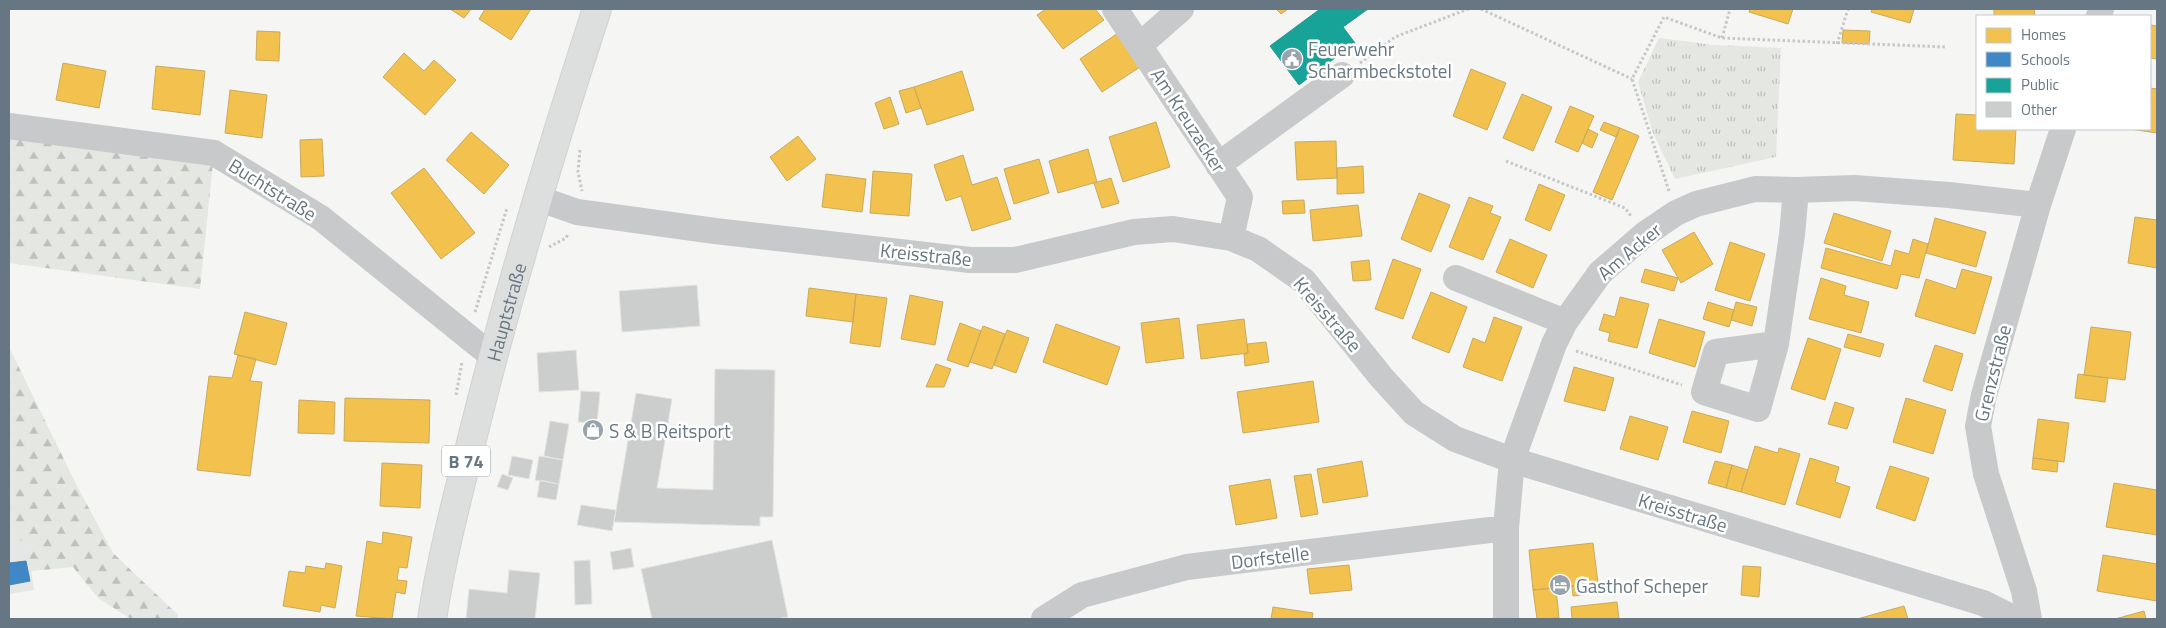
<svg xmlns="http://www.w3.org/2000/svg" width="2166" height="628" viewBox="0 0 2166 628" font-family="'Titillium Web',sans-serif">
<style>
.built{fill:#e5e7e7}
.forest{fill:url(#forest-firs)}
.park{fill:url(#park-tufts)}
.homes{fill:#f2c14e;stroke:#c8ab5e}
.schools{fill:#3f88c5;stroke:#4b83b1}
.public{fill:#17a398;stroke:#2f9692}
.building{fill:#cccece;stroke:#e4e4e4}
.lines{fill:none;stroke-linecap:round;stroke-linejoin:round}
.major-casing{stroke:#d1d2d2;stroke-width:30}
.path{stroke:#c5c7c8;stroke-width:3;stroke-dasharray:2.5 2.5;stroke-linecap:butt}
.minor{stroke:#c8c9ca;stroke-width:26}
.major{stroke:#dddede;stroke-width:28}
.labels{text-anchor:middle;dominant-baseline:central;stroke-width:5;stroke-linejoin:round;paint-order:stroke}
.shield{fill:#fff;stroke:#94a0a8;stroke-width:1}
.shield-label{font-size:18px;font-weight:bold;fill:#667783}
.poi-label{font-size:19px;fill:#667783;stroke:#fff;text-anchor:start}
.street-label{font-size:19px;fill:#667783;stroke:#fff}
</style>
<defs>
<pattern id="forest-firs" width="22" height="20" patternUnits="userSpaceOnUse" patternTransform="scale(1.25)"><rect width="22" height="20" fill="#e4e7e2"/><path d="M5 1l3.5 6h-7zM16 11l3.5 6h-7z" fill="#bdc0bd"/></pattern>
<pattern id="park-tufts" width="24" height="20" patternUnits="userSpaceOnUse" patternTransform="scale(1.25)"><rect width="24" height="20" fill="#e4e7e2"/><path d="M3 7l-1-3M5 7V3M7 7l1-3M15 17l-1-3M17 17v-4M19 17l1-3" fill="none" stroke="#bdc0bd"/></pattern>
</defs>
<rect width="100%" height="100%" fill="#f5f5f4"/>
<path class="built" d="M9,529L28,548L34,590L9,594Z"/>
<path class="forest" d="M9,137L214,153L200,289L9,263Z
M9,347L77,486L113,553L178,615L177,619H131L98,598L73,567L31,571L28,548L9,529Z"/>
<path class="park" d="M1659,38L1714,45L1781,48L1776,157L1675,179L1653,133L1638,82Z"/>
<path class="homes" d="M450,9H471L464,18Z
M485,9H531L511,40L479,19Z
M1046,9H1095L1104,20L1063,49L1037,15Z
M1276,9H1288L1281,14Z
M1750,9H1793L1788,24L1749,12Z
M1872,9H1914L1910,23L1871,12Z
M1994,9H2034L2035,16H1994Z
M2150,25L2157,26V59L2150,58Z
M1843,30L1870,31L1869,44L1842,43Z
M257,31L280,32L279,61L256,60Z
M1118,33L1140,67L1102,92L1080,59Z
M404,53L424,71L434,60L456,80L425,115L383,77Z
M63,63L106,71L99,108L56,100Z
M156,66L205,71L200,115L152,109Z
M1471,69L1506,83L1487,130L1453,116Z
M962,71L974,110L927,125L914,87Z
M914,87L921,108L906,113L899,91Z
M2150,88L2157,89V133L2130,129H2150Z
M230,90L267,95L262,138L225,133Z
M1522,94L1552,107L1533,151L1503,138Z
M890,97L899,124L884,129L875,103Z
M1570,106L1594,116L1578,152L1555,142Z
M1956,114L1977,115V129H2016L2014,164L1953,160Z
M1156,122L1170,167L1123,182L1109,137Z
M1604,122L1620,128L1616,137L1600,130Z
M1620,128L1639,136L1612,200L1593,192Z
M1588,129L1598,134L1592,148L1582,143Z
M471,132L509,165L484,194L446,160Z
M798,136L816,159L787,181L770,157Z
M322,139L324,176L301,177L300,140Z
M1336,141L1337,178L1297,180L1295,142Z
M1088,149L1097,182L1058,193L1049,161Z
M963,155L972,185L997,177L1011,219L972,231L961,196L946,201L934,165Z
M1039,159L1049,193L1014,204L1004,169Z
M1363,166L1364,193L1337,194V168Z
M424,168L475,233L441,259L391,193Z
M873,171L912,174L909,216L870,213Z
M826,174L866,179L862,212L822,207Z
M1111,178L1119,203L1102,208L1094,183Z
M1539,184L1565,195L1550,231L1525,220Z
M1419,193L1450,205L1431,252L1401,239Z
M1469,197L1493,206L1490,213L1501,217L1483,260L1449,247Z
M1304,200L1305,213L1283,214L1282,201Z
M1358,205L1362,236L1313,241L1310,210Z
M1834,213L1891,231L1882,261L1824,243Z
M2135,217L2157,220V268L2128,263Z
M1935,218L1986,232L1976,267L1926,253Z
M1694,232L1713,264L1681,283L1662,250Z
M1510,239L1547,255L1533,288L1496,272Z
M1913,239L1928,244L1919,278L1901,274L1897,289L1821,268L1826,248L1891,266L1895,250L1909,254Z
M1730,242L1765,254L1750,301L1715,290Z
M1393,259L1421,269L1403,319L1375,309Z
M1369,260L1371,280L1353,281L1351,262Z
M1645,269L1678,278L1674,291L1641,282Z
M1962,269L1992,277L1975,334L1915,316L1926,279L1956,289Z
M1821,278L1846,286L1844,295L1869,302L1861,333L1809,319Z
M809,288L856,294L853,322L806,316Z
M1431,292L1467,307L1449,353L1412,338Z
M856,294L887,298L880,347L850,343Z
M910,295L943,302L935,345L901,339Z
M1620,297L1649,304L1637,348L1608,341L1610,333L1599,330L1604,314L1615,317Z
M1708,302L1734,310L1729,327L1703,319Z
M1736,302L1757,307L1752,326L1731,320Z
M245,312L287,323L276,365L234,354Z
M1494,317L1522,327L1502,381L1463,367L1473,338L1485,343Z
M1179,318L1184,358L1146,363L1141,323Z
M1244,319L1248,353L1201,359L1197,325Z
M1659,319L1705,332L1695,367L1649,353Z
M960,323L981,331L968,367L947,360Z
M1056,324L1120,347L1107,385L1043,362Z
M983,326L1005,334L992,369L970,362Z
M2091,327L2131,332L2125,380L2084,375Z
M1007,330L1029,338L1016,373L994,365Z
M1848,334L1884,344L1880,357L1844,347Z
M1808,338L1841,349L1825,400L1791,389Z
M1266,342L1269,362L1245,366L1244,354L1248,353L1247,344Z
M1935,345L1963,354L1952,391L1923,381Z
M238,355L256,359L250,381L262,382L250,476L197,470L209,376L232,378Z
M936,364L951,369L944,387H926Z
M1574,367L1614,378L1605,411L1564,401Z
M2078,374L2108,378L2105,402L2075,398Z
M1313,381L1319,422L1243,433L1237,392Z
M345,398L430,400L429,443L344,441Z
M1906,398L1946,410L1933,454L1893,442Z
M299,400L335,402L334,434L298,433Z
M1835,402L1854,408L1847,429L1828,424Z
M1692,411L1729,421L1721,453L1683,442Z
M1630,416L1668,427L1658,460L1620,449Z
M2038,419L2069,423L2064,462L2033,458Z
M1755,446L1778,453L1779,448L1800,454L1785,505L1741,492Z
M1810,458L1839,467L1835,482L1850,487L1840,518L1796,504Z
M2033,458L2058,461L2057,472L2032,469Z
M1362,461L1368,496L1323,503L1317,469Z
M1715,461L1732,465L1726,488L1708,483Z
M382,463L422,465L420,508L380,506Z
M1732,465L1748,470L1741,492L1726,488Z
M1890,466L1929,478L1915,521L1876,508Z
M1311,474L1318,514L1301,517L1294,476Z
M1270,479L1277,518L1236,525L1229,486Z
M2114,483L2157,490V535L2106,527Z
M383,532L412,537L407,568L399,567L397,580L407,581L405,594L396,592L392,619L356,616L367,541L382,544Z
M1593,543L1598,583L1533,590L1529,550Z
M2103,555L2157,564V601L2097,591Z
M326,563L342,566L335,608L321,605L320,612L283,606L289,571L305,573L306,566L325,569Z
M1349,565L1352,590L1310,594L1307,569Z
M1743,566L1761,567L1759,597L1741,595Z
M1598,583L1599,593L1573,596L1572,586Z
M1556,588L1559,618L1537,619L1533,590Z
M1617,602L1619,619H1572L1571,607Z
M1904,606L1908,619H1857Z
M1273,607L1313,613L1312,619H1271Z
M2144,611L2146,619H2115Z"/>
<path class="schools" d="M26,561L30,581L9,585V563Z"/>
<path class="public" d="M1320,9H1368L1343,27L1355,43L1299,85L1270,46Z"/>
<path class="building" d="M697,285L700,326L622,332L619,291Z
M576,350L579,390L539,392L537,353Z
M715,369L775,370L773,517H760V526L614,522L636,393L672,399L657,488L713,490Z
M581,391L600,392L597,423L578,422Z
M550,421L569,424L563,460L544,456Z
M512,456L533,460L529,479L508,475Z
M539,456L563,460L559,484L535,480Z
M502,474L513,478L508,490L497,487Z
M540,480L559,484L556,500L537,497Z
M581,505L616,510L612,531L577,525Z
M772,540L788,617L776,619H652L641,569Z
M631,548L634,567L613,570L610,552Z
M590,560L592,604L575,605L574,561Z
M509,570L540,573L535,619H466L469,589L507,593Z"/>
<g class="lines">
<g class="major-casing">
<g id="major">
<path id="s1" d="M432,619C442,554 459,491 475,427C510,286 552,147 597,9"/>
</g>
</g>
<path class="path" d="M1481,9L1632,79
M1722,38L1730,9
M1837,44L1848,9
M1360,63L1395,37L1468,9
M580,150L578,172L582,191
M1506,161L1625,208L1631,216
M1669,191L1632,79L1664,17L1722,38L1946,47
M549,247L566,238L568,234
M475,312L507,208
M1576,351L1682,385
M456,395L462,362"/>
<path class="minor" d="M1115,9L1240,197L1231,238
M2099,16L2101,9
M1140,45L1181,9
M9,126L214,153L321,218L492,356
M1218,165L1342,75
M537,198L577,212L715,231L970,260H1015L1134,232L1173,229L1231,238L1258,249L1304,281L1382,378L1414,413L1455,439L1512,460L1983,603L2015,619
M1456,278L1565,322
M1776,344L1716,352L1704,392L1758,409L1776,344L1792,235L1796,190
M1044,619L1082,595L1187,567L1506,528
M1506,619V528L1512,460L1554,344L1565,322L1600,273L1645,234L1676,213L1696,204L1755,189L1796,190L1854,188L1949,195L2038,205
M2029,619L2024,591L1986,474L1978,426L1984,395L2038,205L2063,129"/>
<use href="#major" class="major"/>
</g>
<defs>
<g id="civic-disc" transform="scale(1.125)"><circle r="9.5" fill="#98a3ab" stroke="#fff"/><path d="M-.6-6.5H3V-4.5H.6V-3L4-1V1h2V6H-6V1h2V-1L-.6-3ZM-1.2 2.5V6h2.4V2.5Z" fill="#fff"/></g>
<g id="shop-disc" transform="scale(1.125)"><circle r="9.5" fill="#98a3ab" stroke="#fff"/><path d="M-5-2.5h2.3a2.7 3.5 0 0 1 5.4 0H5L5.5 6h-11ZM-1.5-2.5h3a1.5 2.3 0 0 0-3 0Z" fill="#fff"/></g>
<g id="hotel-disc" transform="scale(1.125)"><circle r="9.5" fill="#98a3ab" stroke="#fff"/><path d="M-6-4.5h1.5V1H6V5H4.5V3h-9V5H-6ZM-4 0a1.8 1.8 0 1 1 3.6 0ZM.5 0V-2.5h3Q6-2.5 6 0Z" fill="#fff"/></g>
</defs>
<g fill-rule="evenodd">
<use href="#civic-disc" x="1292" y="59"/>
<use href="#shop-disc" x="593" y="430"/>
<use href="#hotel-disc" x="1560" y="585"/>
</g>
<g class="labels">
<rect class="shield" x="442" y="445.5" width="48" height="31" rx="4"/>
<g class="shield-label">
<text x="466" y="461">B 74</text>
</g>
<g class="poi-label">
<text x="1308" y="48">Feuerwehr<tspan x="1308" dy="22">Scharmbeckstotel</tspan></text>
<text x="609" y="430">S &amp; B Reitsport</text>
<text x="1576" y="585">Gasthof Scheper</text>
</g>
<g class="street-label">
<text transform="translate(1189 120) rotate(57)">Am Kreuzacker</text>
<text transform="translate(273 189) rotate(32)">Buchtstraße</text>
<text transform="translate(1629 251) rotate(-40)">Am Acker</text>
<text transform="translate(926 254) rotate(6)">Kreisstraße</text>
<text stroke="none"><textPath href="#s1" startOffset="316">Hauptstraße</textPath></text>
<text transform="translate(1328 314) rotate(49)">Kreisstraße</text>
<text transform="translate(1992 373) rotate(-76)">Grenzstraße</text>
<text transform="translate(1683 512) rotate(17)">Kreisstraße</text>
<text transform="translate(1270 557) rotate(-7)">Dorfstelle</text>
</g>
</g>
<rect width="2166" height="628" fill="none" stroke="#667783" stroke-width="20"/>
<rect x="1976" y="15" width="175" height="115" fill="#ffffff" stroke="#c2c9cd"/>
<rect x="1986" y="28" width="25" height="15" fill="#f2c14e" stroke="#c2c9cd"/>
<text x="2021" y="40" font-size="15" fill="#667783">Homes</text>
<rect x="1986" y="52" width="25" height="15" fill="#3f88c5" stroke="#c2c9cd"/>
<text x="2021" y="65" font-size="15" fill="#667783">Schools</text>
<rect x="1986" y="78" width="25" height="15" fill="#17a398" stroke="#c2c9cd"/>
<text x="2021" y="90" font-size="15" fill="#667783">Public</text>
<rect x="1986" y="102" width="25" height="15" fill="#cccece" stroke="#c2c9cd"/>
<text x="2021" y="115" font-size="15" fill="#667783">Other</text>
</svg>
